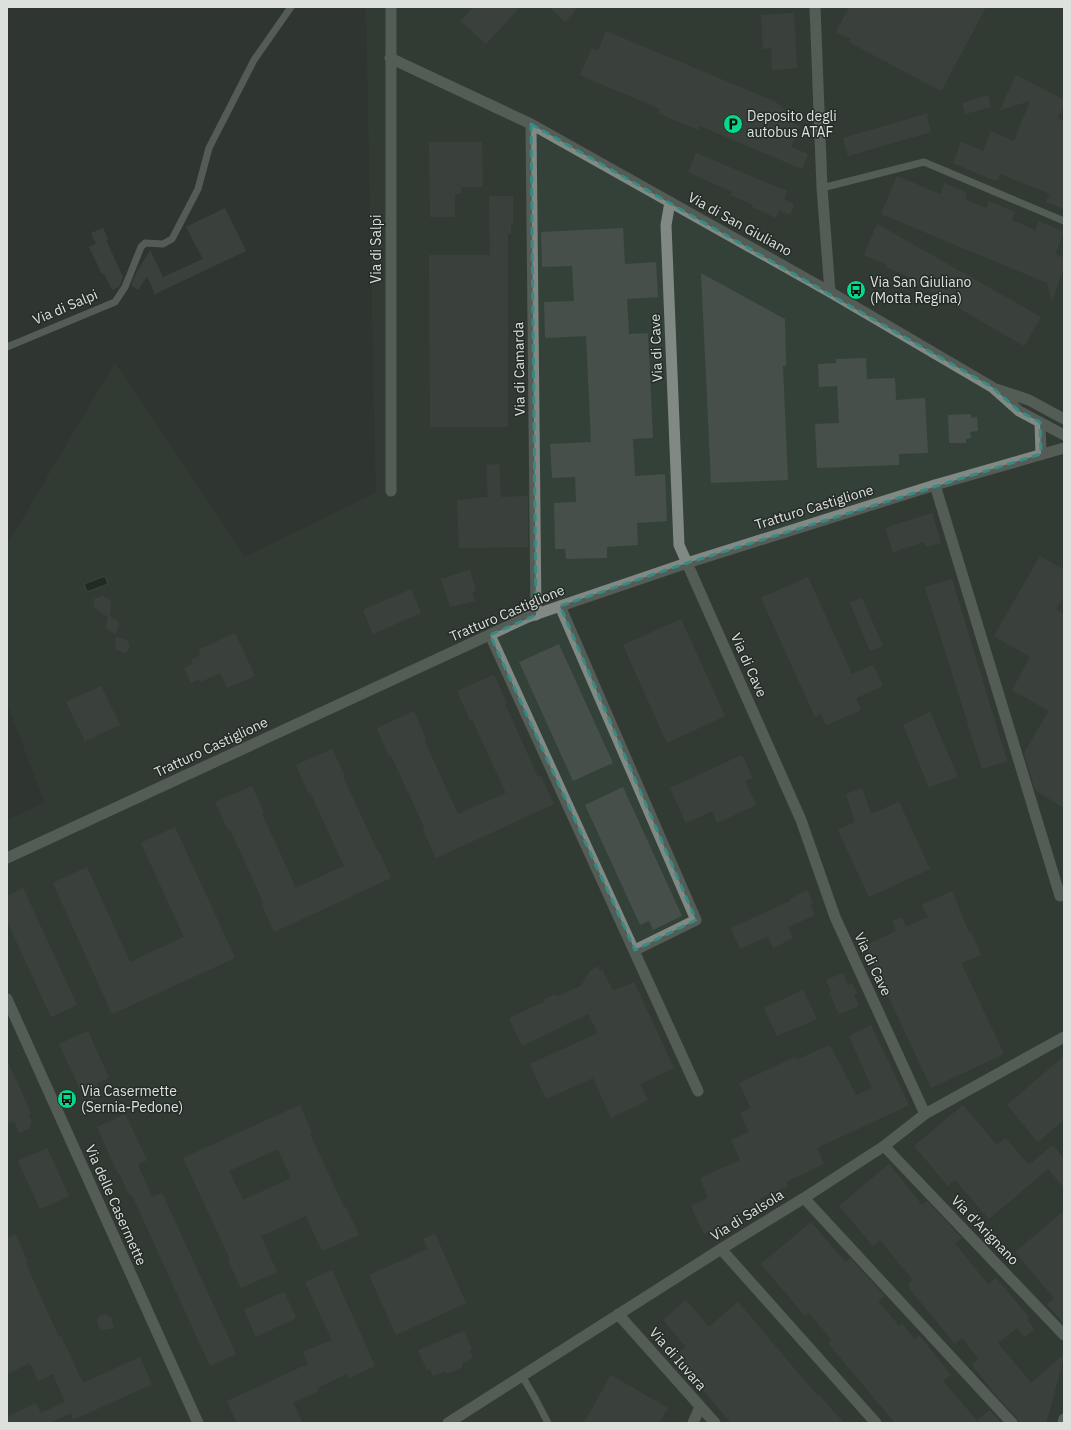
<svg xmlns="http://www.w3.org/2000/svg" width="1071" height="1430" viewBox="0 0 1071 1430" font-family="'IBM Plex Sans',sans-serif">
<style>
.built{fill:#344139}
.water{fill:#092014;stroke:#485a51}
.building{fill:#474f4a;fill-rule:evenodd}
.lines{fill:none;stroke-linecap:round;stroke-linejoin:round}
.service{stroke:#818984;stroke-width:7}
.minor{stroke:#818984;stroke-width:11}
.tertiary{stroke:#818984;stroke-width:11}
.marked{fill:none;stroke:#388b84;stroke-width:3;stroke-dasharray:8 5;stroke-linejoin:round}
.labels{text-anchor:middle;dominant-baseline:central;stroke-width:3;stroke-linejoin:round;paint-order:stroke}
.poi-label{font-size:14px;fill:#dce1de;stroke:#252c28;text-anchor:start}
.street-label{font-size:14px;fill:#dce1de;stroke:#252c28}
</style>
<rect width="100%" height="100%" fill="#2f3631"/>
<path class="built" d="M366,7H1064V1423H7V820L45,803L7,703V545L115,363L245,557L376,493Z"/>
<path class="water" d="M105,576L108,584L87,592L84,584Z"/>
<path class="building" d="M473,7H520L486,44L461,21Z
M549,7H578L565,22Z
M849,7H986L941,91L849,42L851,39L836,32Z
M794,13L797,68L772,70L771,48L763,49L761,15Z
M606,31L776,102L787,112L783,120L800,126L791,147L808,154L802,169L700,126L698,130L658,113L660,109L580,75L592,48L598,51Z
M1016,75L1064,100V106L1057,118L1064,122V209L1046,202L1050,194L1000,174L998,180H993L953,163L961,142L983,151L991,131L1014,141L1030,101L1000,110Z
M988,95L991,107L965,114L962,103Z
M929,113L927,117L931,132L848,156L843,138Z
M429,142H482L483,187H461V194H455V217H430Z
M696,153L787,191L784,199L794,204L790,215L779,210L776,218L752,207L753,205L730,195L732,192L688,172Z
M897,176L940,194L945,183L967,193L965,199L976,204L986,208L989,201L1015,212L1012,220L1035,230L1039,221L1064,232L1055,254L1064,258V267L1052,302L1047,283L881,214Z
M489,196H513V225H511V234H508V427H430L429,255H490Z
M225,208L246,251L155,294L147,277L138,290L131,285L137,272L150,250L163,277L203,259L186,227Z
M877,224L1041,317L1024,346L907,278V276L886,267L887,265L864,255Z
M103,228L108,239L106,240L123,277L119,287L112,290L104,274H102L89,247L96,244L91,233Z
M623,228L625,264L656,262L658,297L627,299L629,334L648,333L653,438L633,439L635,476L665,474L667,521L637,523L638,545L607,547V558L566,559L565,549H555L554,503L576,502L575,477L552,478L550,444L591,442L586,336L545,338L544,302L574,301L572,266L542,267L541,232Z
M701,273L785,319L786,366H783L788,480L711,483Z
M866,358L867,379L895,378L896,400L925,398L928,453L899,454V465L817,468L815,424L839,423L837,386L819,387L818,364L836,363V359Z
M971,414V418L977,417L978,431L970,432L971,438L966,439V443H949L948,415Z
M499,464L501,497L528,496V547L459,548L457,500L488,497L486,465Z
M932,513L941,543L926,547L924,542L893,552L885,528Z
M1040,556L1064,570V596L1056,609L1064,614V808L1035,790L1024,753L1049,711L1012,690L1030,657L994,636Z
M470,570L476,591L472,592L475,601L450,607L441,579Z
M808,577L852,674L873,665L883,686L856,698L861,710L826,725L821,714L815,717L761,598Z
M952,579L1007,761L982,769L925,587Z
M411,589L421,613L373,634L363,610Z
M102,596L109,599L111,603L110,616L118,621L119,625L116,634L108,630L106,626L108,617L96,609L94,606V599Z
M862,598L883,646L870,651L850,603Z
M681,619L725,716L667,743L623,645Z
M235,633L255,676L227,688L220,673L200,682L199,679L191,683L184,668L193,664L191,660L201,655L198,650Z
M116,637L127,640L129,644V648L127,652L123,653L117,650L115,648Z
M559,644L613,763L573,781L519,662Z
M494,675L507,703L505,704L538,777L541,776L554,804L436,858L423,830L425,829L391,755L389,756L377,728L414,711L426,739L424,740L458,814L506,793L472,719L470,720L457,691Z
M101,686L120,725L85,741L66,702Z
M930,712L958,777L929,787L903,725Z
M332,749L345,776L343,777L377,850H378L391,878L274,932L262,905L264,904L230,829L228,830L215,802L252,786L264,813L262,814L296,888L344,866L310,792L308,793L296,765Z
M742,755L753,778L745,781L756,805L717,823L712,811L686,823L670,788Z
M623,787L682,916L653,930L649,921L640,925L585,805Z
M862,788L871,814L899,802L930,869L869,897L838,830L855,822L846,794Z
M175,827L235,958L112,1014L53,883L87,867L130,962L184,937L141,843Z
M23,888L77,1005L51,1017L7,921V896Z
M807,890L813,903L810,904L815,915L788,927L793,938L773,948L768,936L740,949L731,928L790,901V899Z
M952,891L969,933L971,932L981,955L961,963L1004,1054L931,1088L865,946L896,931L892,921L902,917L906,927L928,917L922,905Z
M598,966L601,972L602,969L613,991L634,982L674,1068L640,1084L648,1100L611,1118L593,1078L546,1099L530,1064L598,1033L588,1014L522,1046L509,1018L544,1002L543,1000L555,994L556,997L581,986L590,971Z
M843,973L848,985L852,983L857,993L854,995L859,1006L839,1014L829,992L831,991L826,980Z
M803,990L817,1019L777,1036L764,1008Z
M871,1025L909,1105L817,1148L824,1164L786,1182L788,1186L759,1199L761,1203L732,1216L733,1220L704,1234L691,1206L708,1198L700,1178L740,1160L731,1140L749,1132L740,1113L751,1108L739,1083L795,1057L796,1060L830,1045L856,1095L872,1088L849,1036Z
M88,1031L109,1078L97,1083L103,1096L91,1101L89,1096L86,1098L83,1090L81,1091L59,1044Z
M1064,1056V1120L1038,1142L1007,1105Z
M7,1060L31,1113L29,1115L32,1122L30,1125L31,1128L19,1133L14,1121L7,1124Z
M300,1105L312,1133L310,1134L344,1207H346L359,1235L322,1251L306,1216L261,1236L277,1272L241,1288L228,1260L230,1259L183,1158ZM278,1149L291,1178L243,1200L229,1171Z
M963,1105L997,1145L1005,1138L1029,1165L1053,1145L1064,1159V1188L1048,1169L989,1219L955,1180L948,1186L914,1146Z
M125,1114L147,1160L138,1165L152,1197L162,1193L236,1354L210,1366L132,1195L130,1196L119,1173L118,1174L97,1127Z
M47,1148L69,1196L40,1209L18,1161Z
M889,1164L922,1205L927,1201L962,1238L955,1244L988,1284L996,1278L1029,1317L1027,1319L1034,1329L1025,1337L1017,1328L998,1343L1031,1383L1064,1354V1358L1046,1423H1019L1017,1418L1001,1401L972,1365L979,1359L962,1338L955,1344L909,1288V1283L913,1280L880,1240L873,1246L839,1206Z
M1064,1211V1324L1047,1304L1054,1298L1015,1252Z
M811,1222L845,1262L850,1258L884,1295L885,1296L878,1301L899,1326L902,1324L915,1339L919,1335L951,1375L943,1381L977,1421L990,1410L1002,1423H895L828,1343L832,1340L809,1313L805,1316L761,1264Z
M15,1234L28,1262L26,1263L37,1289L59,1337L61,1336L83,1383L140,1357L152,1384L73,1420L71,1413L50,1423H7V1417L36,1403L41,1413L65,1402L53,1374L38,1381L30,1363L7,1374V1238Z
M435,1234L466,1303L396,1335L369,1275L428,1249L423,1239Z
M332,1270L375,1366L349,1378L347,1374L317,1388L318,1391L293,1403L303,1423H237L227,1401L308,1364L303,1352L332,1340L305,1282Z
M284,1292L296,1318L256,1337L244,1310Z
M686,1300L709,1327L738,1302L817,1395L818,1394L844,1423H731L674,1356L686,1347L663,1320Z
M105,1314L111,1317L114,1328L102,1330L98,1326L97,1320L100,1316Z
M464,1331L472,1349L469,1350L473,1358L462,1363L463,1367L446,1374L445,1371L433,1376L430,1369L427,1370L418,1350Z
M611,1375L668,1408L659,1423H584Z"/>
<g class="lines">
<path class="service" d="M822,188L924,162L1064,221
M7,347L115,302L125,287L141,247L145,243L163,244L172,239L198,189L209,148L254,60L291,7
M522,1376L535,1398L548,1423"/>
<path class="minor" d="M391,7V491
M815,7L822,188L830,292
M390,58L531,124L830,292L992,387L1019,411L1064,435
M531,124L536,615
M670,202L666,225L679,545L801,820L835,917L925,1114
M996,389L1029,400L1064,419
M1040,422L1041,454
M935,485L1060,896
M560,606L696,920L635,950
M490,635L698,1091
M7,999L198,1423
M884,1146L1064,1335
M804,1198L1012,1423
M721,1249L876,1423
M618,1314L715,1423
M448,1423L721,1249L804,1198L884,1146L925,1114L1064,1037
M693,1423L700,1407
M1063,1423L1064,1419"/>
<path class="tertiary" d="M7,858L528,617L687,563L935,485L1064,448"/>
</g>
<path d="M0 0H1071V1430H0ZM531,124L992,387L1019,411L1040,422L1041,454L687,563L560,606L696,920L635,950L490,635L536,615Z" fill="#2f3631" fill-opacity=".55" fill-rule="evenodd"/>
<path class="marked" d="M531,124L992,387L1019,411L1040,422L1041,454L687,563L560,606L696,920L635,950L490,635L536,615Z"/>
<defs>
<g id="parking-disc" transform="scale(1)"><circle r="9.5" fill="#07d98b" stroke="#252c28"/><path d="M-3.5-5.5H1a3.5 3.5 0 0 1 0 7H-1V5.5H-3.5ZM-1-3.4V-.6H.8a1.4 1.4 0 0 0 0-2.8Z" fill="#111"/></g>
<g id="bus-disc" transform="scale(1)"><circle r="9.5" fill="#07d98b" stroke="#252c28"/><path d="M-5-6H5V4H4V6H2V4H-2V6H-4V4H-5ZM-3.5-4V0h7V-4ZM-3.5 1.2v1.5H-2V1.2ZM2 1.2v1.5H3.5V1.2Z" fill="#111"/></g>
</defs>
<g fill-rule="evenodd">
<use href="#parking-disc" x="733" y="124"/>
<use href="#bus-disc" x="856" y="290"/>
<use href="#bus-disc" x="67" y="1099"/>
</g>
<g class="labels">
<g class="poi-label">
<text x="747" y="116">Deposito degli<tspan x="747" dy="16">autobus ATAF</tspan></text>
<text x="870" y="282">Via San Giuliano<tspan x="870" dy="16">(Motta Regina)</tspan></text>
<text x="81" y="1091">Via Casermette<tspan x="81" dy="16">(Sernia-Pedone)</tspan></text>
</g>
<g class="street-label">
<text transform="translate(740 224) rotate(29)">Via di San Giuliano</text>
<text transform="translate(376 249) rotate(-90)">Via di Salpi</text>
<text transform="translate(65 307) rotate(-23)">Via di Salpi</text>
<text transform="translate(656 348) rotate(-92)">Via di Cave</text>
<text transform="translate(519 369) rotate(-91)">Via di Camarda</text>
<text transform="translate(814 507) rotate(-17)">Tratturo Castiglione</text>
<text transform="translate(507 613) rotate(-23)">Tratturo Castiglione</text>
<text transform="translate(749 665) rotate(66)">Via di Cave</text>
<text transform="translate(211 747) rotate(-25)">Tratturo Castiglione</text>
<text transform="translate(873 964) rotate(65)">Via di Cave</text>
<text transform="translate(116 1205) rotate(66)">Via delle Casermette</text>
<text transform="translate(747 1215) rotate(-32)">Via di Salsola</text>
<text transform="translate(985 1230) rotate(46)">Via d'Arignano</text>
<text transform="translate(678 1359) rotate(49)">Via di Iuvara</text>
</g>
</g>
<rect width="1071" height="1430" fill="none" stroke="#dce1de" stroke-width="16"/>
</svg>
